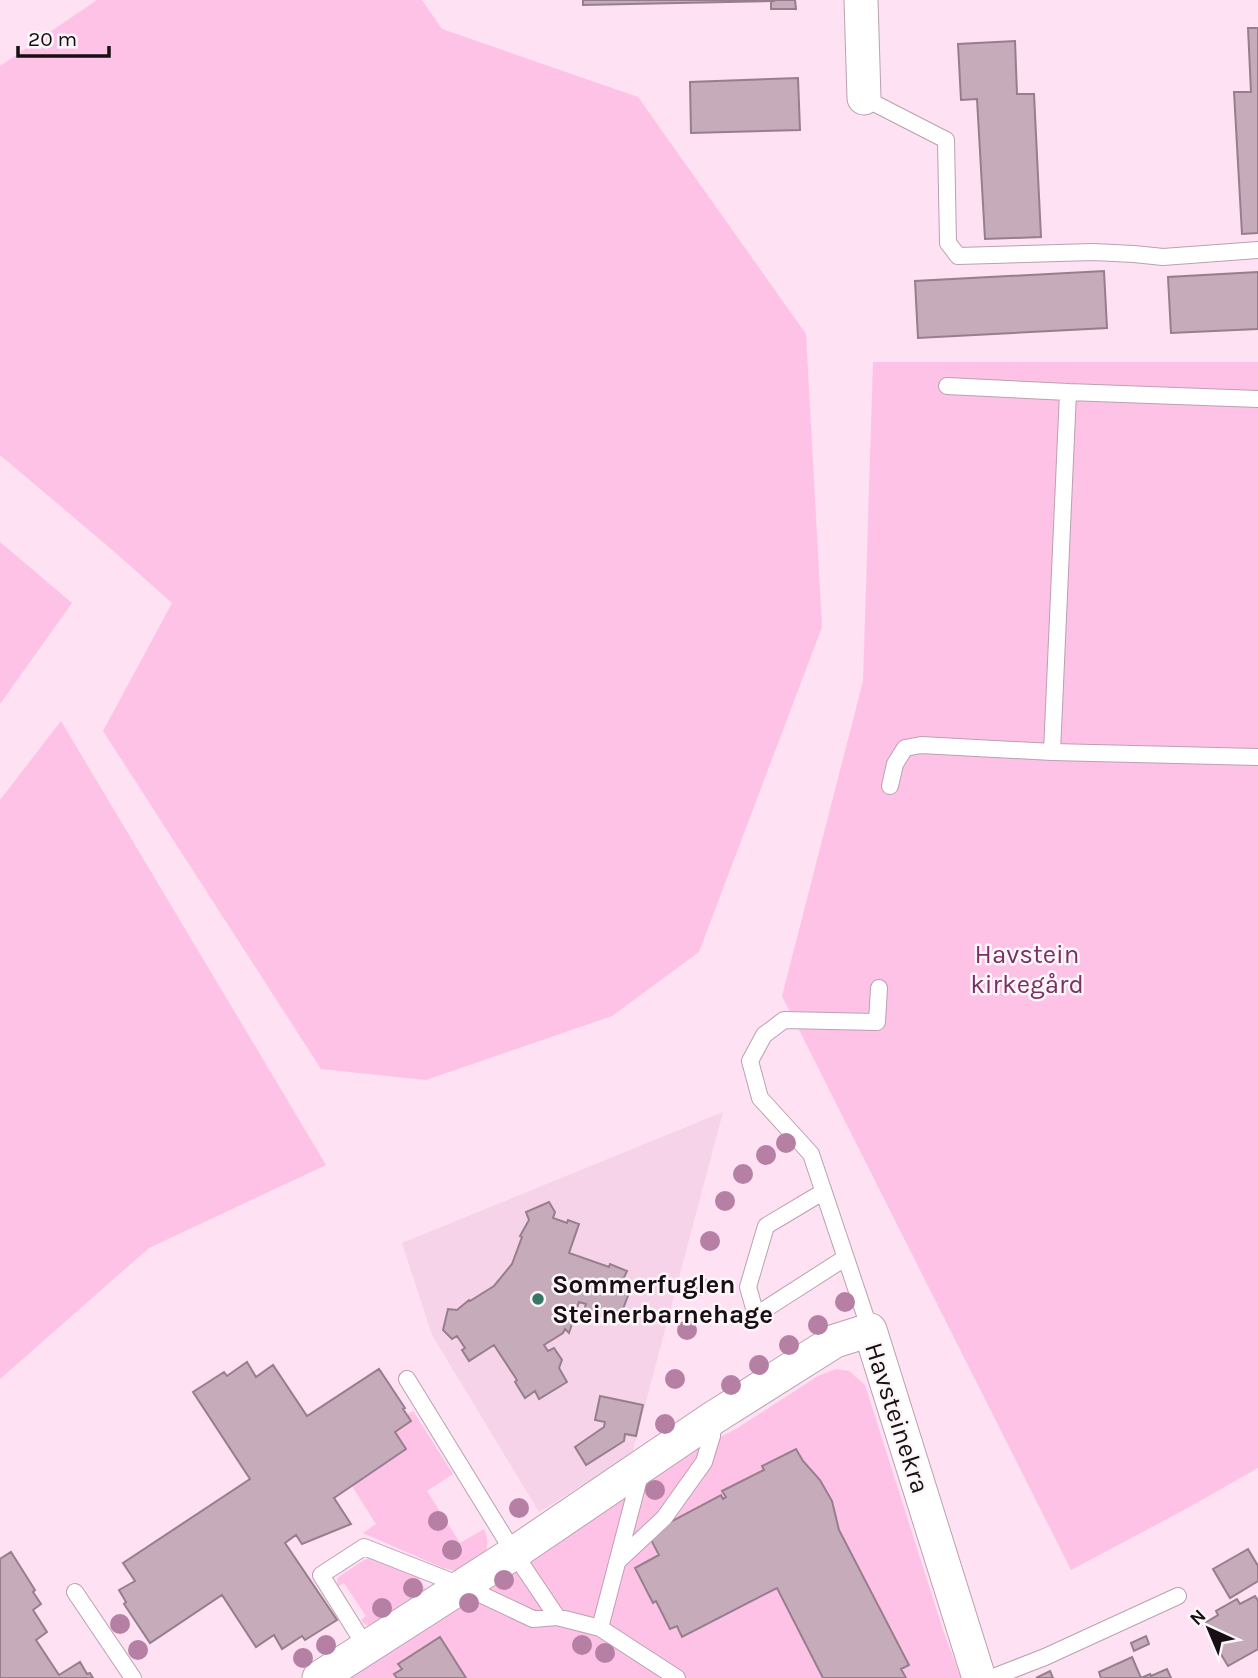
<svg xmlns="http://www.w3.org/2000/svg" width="1258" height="1678" viewBox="0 0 1258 1678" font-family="Karla,sans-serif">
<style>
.built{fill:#f6d3e8}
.green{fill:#fec2e7}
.building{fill:#c6abbb;stroke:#977e8d;stroke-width:2}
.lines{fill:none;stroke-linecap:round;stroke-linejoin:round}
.service-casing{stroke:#bba0b0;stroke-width:18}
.minor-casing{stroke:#bba0b0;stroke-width:35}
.service{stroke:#fff;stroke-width:16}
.minor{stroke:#fff;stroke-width:33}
.tree{fill:#b67fa4}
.poi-dot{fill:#367765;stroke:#fcf6f9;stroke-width:2.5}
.labels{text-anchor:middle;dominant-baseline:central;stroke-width:5;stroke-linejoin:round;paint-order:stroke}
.park-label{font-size:26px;fill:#7c2f64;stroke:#fcf6f9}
.poi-label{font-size:26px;font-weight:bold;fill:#180f15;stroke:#fcf6f9;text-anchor:start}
.street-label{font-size:26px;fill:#180f15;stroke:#fcf6f9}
</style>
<rect width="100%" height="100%" fill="#fee1f2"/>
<path class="built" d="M723,1112L632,1454L539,1512L432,1335L402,1243Z"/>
<path class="green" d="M97,0H422L442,29L638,97L806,334L822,627L699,952L612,1016L426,1080L321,1069L103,731L172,603L110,548L0,455V66Z
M873,362H1258V1468L1184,1510L1071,1570L782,996L863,681Z
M0,542L72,603L0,704Z
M61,721L326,1165L149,1248L0,1379V800Z
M836,1369L849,1371L865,1385L943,1630L961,1678H339L681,1457L736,1429L818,1376Z
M413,1411L453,1474L427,1491L460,1543L484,1529C488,1537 488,1544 486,1553L456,1571L443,1568L363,1533L376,1524L352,1486L406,1450L395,1432L410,1422L406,1415Z
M370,1558L419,1578L425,1589L423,1595L371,1627L364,1624L361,1620L366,1616L344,1583L338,1586L337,1579L340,1576L364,1560Z"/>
<path class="building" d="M583,0H774V1L583,5Z
M774,0H795L796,9H771V1Z
M1248,28H1258V233L1242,234L1234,92H1251Z
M1015,41L1017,94H1034L1041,237L985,239L977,99L961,100L958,44Z
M798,78L800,130L691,133L690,82Z
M1104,271L1107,328L918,338L915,281Z
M1258,272V329L1171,333L1168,277Z
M549,1202L555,1212L553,1218L567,1223L568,1220L579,1224L569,1253L609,1267L610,1264L627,1271L622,1282L632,1285L620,1317L603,1310L601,1316L597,1318L589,1315L585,1307L586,1304L579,1302L569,1333L565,1329L563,1333L544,1345L548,1351L554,1348L562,1360L559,1368L567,1382L539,1399L535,1391L525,1398L515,1382L517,1380L494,1345L469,1361L462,1350L465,1348L457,1336L452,1339L443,1330L448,1309L457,1310L469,1300L470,1301L494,1286L512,1264L522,1237L520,1236L529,1220L526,1212Z
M247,1362L256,1377L273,1365L307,1416L379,1369L405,1408L403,1409L411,1421L395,1432L406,1449L334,1498L351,1524L302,1544L296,1535L285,1543L337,1620L305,1640L302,1636L282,1649L274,1635L256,1647L222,1595L150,1643L124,1604L126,1602L119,1590L135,1581L123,1563L250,1479L193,1392L224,1372L227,1376Z
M600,1396L643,1405L636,1436L625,1434L624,1441L586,1465L575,1447L604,1427L605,1422L595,1420Z
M796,1449L803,1461L820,1480L832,1501L839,1530L909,1665L901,1669L906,1678H823L777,1588L682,1637L677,1626L670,1629L656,1601L653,1603L635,1568L659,1555L648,1534L721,1495L723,1499L726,1497L722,1491L764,1470L762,1466Z
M1248,1549L1258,1566V1581L1230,1598L1213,1569Z
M11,1552L35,1590L33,1592L41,1604L33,1610L47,1632L36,1640L59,1675L80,1662L87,1674L90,1673L93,1678H0V1559Z
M1255,1596L1258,1601V1649L1228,1666L1203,1624L1218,1615L1216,1611L1237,1599L1240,1604Z
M1146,1636L1149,1644L1134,1651L1131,1643Z
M440,1637L466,1678H397L394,1674L402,1669L398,1664Z
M1132,1657L1141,1678L1150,1674L1151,1676L1167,1669L1171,1678H1101L1099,1672Z
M1050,1671L1053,1678H1036Z"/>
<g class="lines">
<g class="service-casing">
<path id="service" d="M864,98L946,140L948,243L958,256L1093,252L1134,254L1163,257L1258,250
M947,386L1068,392
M1052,752L1068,392L1258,399
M890,786L895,764L905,748L921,745L1052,752L1258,757
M823,1192L766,1226L748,1287L756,1315L845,1258
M870,1330L811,1154L760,1098L750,1061L764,1035L784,1020L877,1022L879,988
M407,1379L514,1553L557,1617
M641,1471L600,1628L677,1678
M617,1562L664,1518L704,1462L712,1436L713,1420
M75,1592L133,1678
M366,1647L321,1575L364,1547L463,1586L533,1619L557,1617L600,1628
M991,1678L1045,1657L1178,1596"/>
</g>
<g class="minor-casing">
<path id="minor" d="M861,0L864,98
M319,1678L514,1553L713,1418L835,1341L870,1330L979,1678"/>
</g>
<use href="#service" class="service"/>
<use href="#minor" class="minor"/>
</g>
<g class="tree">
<circle cx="786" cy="1143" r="10"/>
<circle cx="766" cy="1155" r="10"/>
<circle cx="743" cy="1174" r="10"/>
<circle cx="725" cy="1201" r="10"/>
<circle cx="710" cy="1241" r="10"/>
<circle cx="699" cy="1286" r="10"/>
<circle cx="845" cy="1302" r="10"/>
<circle cx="818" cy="1325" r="10"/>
<circle cx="687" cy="1330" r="10"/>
<circle cx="789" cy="1345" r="10"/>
<circle cx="759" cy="1365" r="10"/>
<circle cx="675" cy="1379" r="10"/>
<circle cx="731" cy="1385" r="10"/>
<circle cx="665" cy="1424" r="10"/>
<circle cx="655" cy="1490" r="10"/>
<circle cx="519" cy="1508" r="10"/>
<circle cx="438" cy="1521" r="10"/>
<circle cx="452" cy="1550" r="10"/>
<circle cx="504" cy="1580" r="10"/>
<circle cx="413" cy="1588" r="10"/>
<circle cx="469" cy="1603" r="10"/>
<circle cx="382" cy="1608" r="10"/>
<circle cx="120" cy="1624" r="10"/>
<circle cx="326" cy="1645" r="10"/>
<circle cx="582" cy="1645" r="10"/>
<circle cx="138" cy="1650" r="10"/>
<circle cx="605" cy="1653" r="10"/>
<circle cx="303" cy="1658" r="10"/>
</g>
<circle class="poi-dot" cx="538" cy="1299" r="7"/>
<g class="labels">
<g class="park-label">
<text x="1027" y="954">Havstein<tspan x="1027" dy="30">kirkegård</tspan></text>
</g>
<g class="poi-label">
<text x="552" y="1284">Sommerfuglen<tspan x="552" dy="30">Steinerbarnehage</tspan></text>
</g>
<g class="street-label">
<text transform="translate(897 1418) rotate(72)">Havsteinekra</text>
</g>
</g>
<g transform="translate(1209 1629) rotate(316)" stroke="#fcf6f9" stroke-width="5" paint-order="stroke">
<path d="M0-5L12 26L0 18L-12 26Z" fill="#180f15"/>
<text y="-10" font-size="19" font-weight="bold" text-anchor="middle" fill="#180f15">N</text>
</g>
<path d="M18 46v10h91v-10" fill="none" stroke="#180f15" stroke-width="3.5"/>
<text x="28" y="46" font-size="21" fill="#180f15" stroke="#fcf6f9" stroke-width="5" paint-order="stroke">20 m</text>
</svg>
